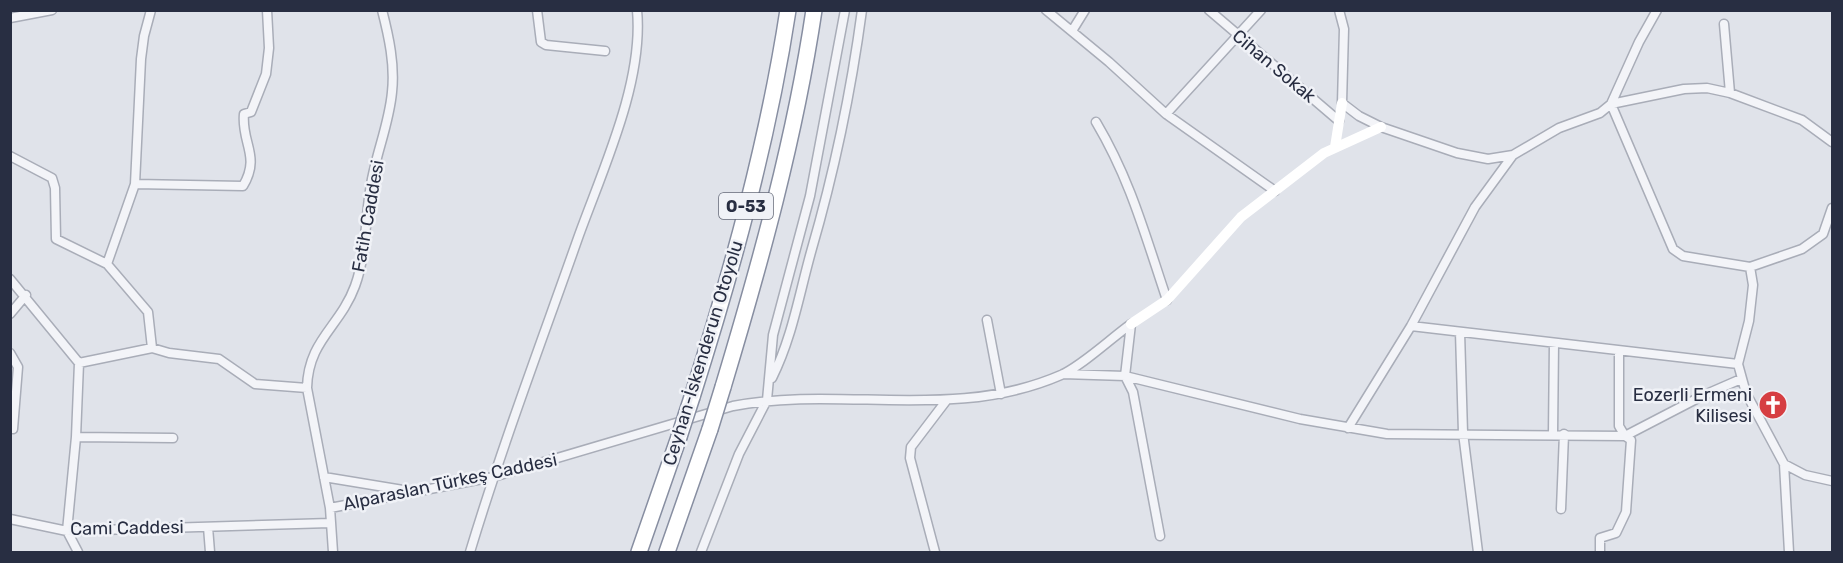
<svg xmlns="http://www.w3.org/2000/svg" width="1843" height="563" viewBox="0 0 1843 563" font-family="Rubik,sans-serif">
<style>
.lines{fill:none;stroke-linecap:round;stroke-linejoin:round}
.street-casing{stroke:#a9adb8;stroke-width:11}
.highway-casing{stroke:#878ea1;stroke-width:18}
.street{stroke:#f3f4f8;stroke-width:8}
.secondary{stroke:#fff;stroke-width:10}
.highway{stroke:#fff;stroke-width:15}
.highway-bridge-casing{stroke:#878ea1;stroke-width:18;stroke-linecap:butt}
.highway-bridge{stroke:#fff;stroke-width:15}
.labels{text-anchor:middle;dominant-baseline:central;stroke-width:5;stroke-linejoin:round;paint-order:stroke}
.shield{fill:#f0f2f7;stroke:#646978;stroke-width:1.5}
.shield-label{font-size:16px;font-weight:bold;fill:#282e42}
.street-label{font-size:18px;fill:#282e42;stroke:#f0f2f7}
.poi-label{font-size:18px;fill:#282e42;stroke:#f0f2f7;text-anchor:end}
</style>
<rect width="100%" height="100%" fill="#e0e3ea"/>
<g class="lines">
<g class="street-casing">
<path id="street" d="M537,10L541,42L546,45L605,51
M1046,10L1109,62L1166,114L1275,191
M1209,10L1339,121
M1339,10L1344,29L1342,103L1359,116L1381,127L1457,153L1488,159L1513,155L1559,128L1600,113L1611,104L1684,89L1707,88L1730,93L1802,120L1832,142
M1657,10L1639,42L1611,104L1673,249L1683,256L1750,267L1753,285L1749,321L1738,364L1746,393L1784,464L1789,552
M10,18L52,10
M1724,24L1730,93
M1072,31L1085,10
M1166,114L1261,10
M1096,122C1131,181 1145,235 1167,300
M10,156L52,178L55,188L56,239L107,264L148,312L152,348
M135,184L243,186C261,156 241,143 244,114L251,112L266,74L269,48L267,10
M107,264L135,184L141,59L144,36L151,10
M1750,267L1802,249L1823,234L1832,208
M10,279L79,363L76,437L67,531L78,552
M10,314L26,295
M987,320L1001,394
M1131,324L1125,376L1133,392L1160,536
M1411,326L1738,364
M1460,332L1463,433L1478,552
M10,353L18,367L13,429
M79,363L152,348L169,353L219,359L255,384L307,388
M1063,374L1125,376L1300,419L1387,434L1625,436L1702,396L1741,379
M772,378C792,338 799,295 811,252C834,173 851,92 862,10
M1348,428L1411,326L1475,207L1513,155
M1553,434L1554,343
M76,437L173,438
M1784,464L1805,475L1832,481
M324,477L409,491
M330,508L493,477L733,406C842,385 953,422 1061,375C1083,365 1110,339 1131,324
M1561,509L1564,434
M10,519L67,531L330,523
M208,527L210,552
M333,552L330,508L307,388C308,340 340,327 355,286C366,256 365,222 370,191C374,158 389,126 392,92C395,65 389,37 382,10
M470,552C502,446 541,343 578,238C602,171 644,82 637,10
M701,552L739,454L767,400L773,335L810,196L845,10
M935,552L910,458L911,447L946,401
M1600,552V538L1616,533L1626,512L1631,440L1625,436L1619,426V351"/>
</g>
<g class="highway-casing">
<path id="highway" d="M723,387C760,264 795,138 814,10
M692,397C732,271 768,141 788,10
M639,552L679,437
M667,552L710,429"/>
</g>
<use href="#street" class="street"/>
<path class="secondary" d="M1335,147L1342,103
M1131,324L1167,300L1241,217L1324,153L1381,127"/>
<use href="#highway" class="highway"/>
<g class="highway-bridge-casing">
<path id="highway-bridge" d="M710,429L723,387
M679,437L692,397"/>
</g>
<use href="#highway-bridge" class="highway-bridge"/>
</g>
<defs>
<g id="church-disc" transform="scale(1.5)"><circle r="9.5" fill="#d63e42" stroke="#f0f2f7"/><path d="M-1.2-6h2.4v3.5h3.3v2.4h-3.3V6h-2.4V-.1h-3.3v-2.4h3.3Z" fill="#fff"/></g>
</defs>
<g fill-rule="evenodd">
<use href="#church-disc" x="1773" y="405"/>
</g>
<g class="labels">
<rect class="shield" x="719" y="193" width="54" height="26" rx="4.5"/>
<g class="shield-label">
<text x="746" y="206">O-53</text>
</g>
<g class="street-label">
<text transform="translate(1274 66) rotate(40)">Cihan Sokak</text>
<text transform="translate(368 216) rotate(-80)">Fatih Caddesi</text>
<text transform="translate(703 353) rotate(-73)">Ceyhan-İskenderun Otoyolu</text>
<text transform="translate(450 482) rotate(-12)">Alparaslan Türkeş Caddesi</text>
<text transform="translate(127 528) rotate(-1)">Cami Caddesi</text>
</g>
<g class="poi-label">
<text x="1752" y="395">Eozerli Ermeni<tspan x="1752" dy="21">Kilisesi</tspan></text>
</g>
</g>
<rect width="1843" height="563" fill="none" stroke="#282e42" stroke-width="24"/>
</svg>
